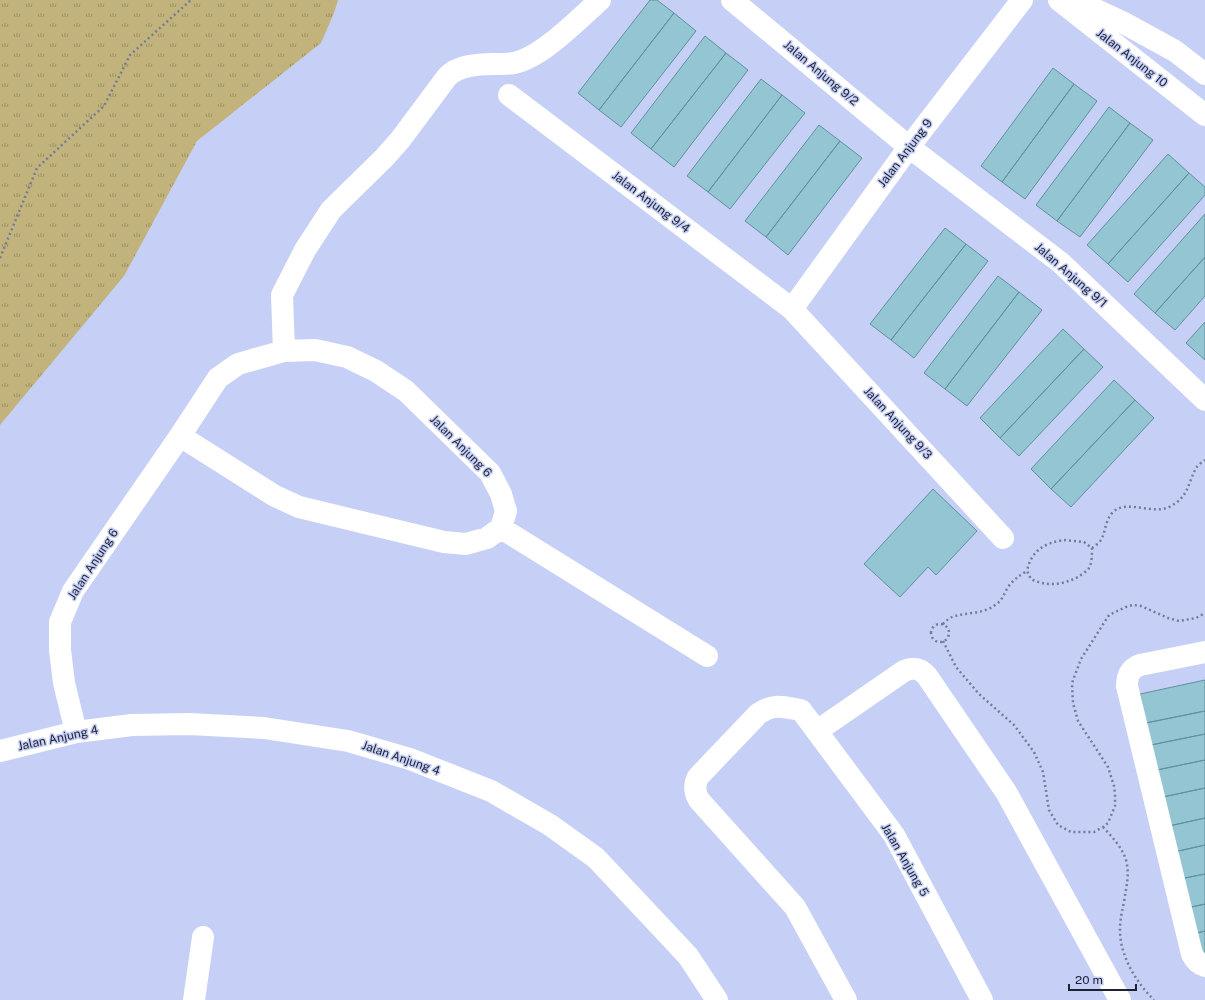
<svg xmlns="http://www.w3.org/2000/svg" width="1205" height="1000" viewBox="0 0 1205 1000" font-family="'Public Sans',sans-serif">
<style>
.grass{fill:url(#grass-tufts)}
.building{fill:#93c5d2;stroke:#60919d}
.lines{fill:none;stroke-linecap:round;stroke-linejoin:round}
.path{stroke:#767c98;stroke-width:2.5;stroke-dasharray:2 3;stroke-linecap:butt}
.minor{stroke:#fff;stroke-width:22}
.labels{text-anchor:middle;dominant-baseline:central;stroke-width:3;stroke-linejoin:round;paint-order:stroke}
.street-label{font-size:12px;fill:#1e2130;stroke:#c6cff6}
</style>
<defs>
<pattern id="grass-tufts" width="24" height="20" patternUnits="userSpaceOnUse"><rect width="24" height="20" fill="#c1b37b"/><path d="M3 7l-1-3M5 7V3M7 7l1-3M15 17l-1-3M17 17v-4M19 17l1-3" fill="none" stroke="#9c9165"/></pattern>
</defs>
<rect width="100%" height="100%" fill="#c6cff6"/>
<path class="grass" d="M0,0H338L334,13L321,43L197,141L124,276L0,425Z"/>
<path class="building" d="M650,0H657L674,13L599,110L578,93Z
M674,13L696,31L621,127L599,110Z
M705,36L726,53L651,149L631,133Z
M726,53L748,70L674,167L651,149Z
M1053,68L1074,84L1002,182L981,166Z
M761,79L782,95L708,192L687,176Z
M1074,84L1097,101L1025,199L1002,182Z
M782,95L805,113L730,209L708,192Z
M1109,107L1130,123L1057,221L1036,205Z
M1130,123L1153,140L1080,237L1057,221Z
M819,125L840,141L766,237L745,221Z
M840,141L862,158L788,255L766,237Z
M1168,154L1189,173L1108,264L1087,245Z
M1189,173L1205,187V195L1128,282L1108,264Z
M1205,214V257L1155,313L1134,294Z
M945,228L966,244L891,340L870,324Z
M966,244L988,261L914,358L891,340Z
M1205,257V296L1175,330L1155,313Z
M998,276L1019,292L945,389L924,373Z
M1019,292L1042,310L967,406L945,389Z
M1205,322V360L1186,343Z
M1063,329L1084,349L1000,438L980,418Z
M1084,349L1103,367L1019,456L1000,438Z
M1114,380L1135,400L1051,489L1031,469Z
M1135,400L1154,418L1071,507L1051,489Z
M933,489L977,531L936,575L928,567L900,597L864,564Z
M1205,680V711L1146,723L1140,694Z
M1205,711V734L1151,745L1146,723Z
M1205,734V760L1157,770L1151,745Z
M1205,760V788L1163,797L1157,770Z
M1205,788V818L1169,826L1163,797Z
M1205,818V845L1174,852L1169,826Z
M1205,845V874L1180,879L1174,852Z
M1205,874V904L1187,908L1180,879Z
M1205,904V931L1193,934L1187,908Z
M1205,931V959L1193,934Z"/>
<g class="lines">
<path class="path" d="M0,258L37,168L104,106L130,55L191,0
M1064,540L1084,542L1092,548C1092,554 1092,561 1090,566C1088,571 1082,574 1078,577C1062,585 1047,587 1031,579L1027,571C1031,551 1044,543 1064,540Z
M1092,548C1095,546 1099,543 1101,540C1106,531 1105,520 1113,512C1127,499 1152,515 1169,507C1189,497 1187,485 1196,468C1198,465 1202,462 1205,460
M931 633a9 9 0 1 1 18 0a9 9 0 1 1-18 0Z
M943,624C945,622 947,620 950,618C961,612 983,615 995,605C1002,601 1004,594 1008,587C1013,580 1019,576 1027,571
M943,641L956,667L979,694L1014,725L1034,752L1043,772L1049,810L1058,825L1071,832H1094L1103,827L1108,823L1115,806V794L1114,786L1108,767L1078,721L1073,703L1072,683L1081,659L1109,615L1128,606L1134,605L1141,606L1168,618L1179,621L1196,618L1205,613
M1103,827C1112,837 1122,847 1126,860C1130,875 1126,887 1124,902C1122,911 1120,920 1120,930C1120,956 1136,982 1154,1000"/>
<path class="minor" d="M732,0L909,147L1061,263L1205,400
M1059,0L1205,115
M1075,0L1124,23L1175,51L1205,74
M509,95L792,309L1003,538
M792,309L909,147L1022,0
M284,351L282,295L305,250L331,210L384,158L400,140L447,77C463,60 493,66 514,63C541,58 579,19 600,0
M501,528L707,656
M1205,652L1140,665C1130,669 1127,675 1127,686L1192,954C1195,960 1198,964 1205,966
M817,731L904,671C913,667 920,668 927,676L1006,792L1120,1000
M76,732L64,683L60,650V622L73,591L180,436L218,378L238,364L284,351L315,350L347,357L376,371L406,391L490,473L501,494L506,511L501,528L487,538L466,544L444,542L299,507L275,496L180,436
M0,751L76,732L132,725L189,724L264,728L348,741L410,759L491,791L550,825L596,858L688,956L717,1000
M194,1000L203,937
M846,1000L795,907L699,800C694,792 694,785 698,777L758,714C774,703 783,707 801,710L894,835L982,1000"/>
</g>
<g class="labels">
<g class="street-label">
<text transform="translate(1132 58) rotate(38)">Jalan Anjung 10</text>
<text transform="translate(821 73) rotate(40)">Jalan Anjung 9/2</text>
<text transform="translate(905 153) rotate(-53)">Jalan Anjung 9</text>
<text transform="translate(651 202) rotate(37)">Jalan Anjung 9/4</text>
<text transform="translate(1071 275) rotate(41)">Jalan Anjung 9/1</text>
<text transform="translate(898 423) rotate(47)">Jalan Anjung 9/3</text>
<text transform="translate(461 446) rotate(45)">Jalan Anjung 6</text>
<text transform="translate(93 564) rotate(-57)">Jalan Anjung 6</text>
<text transform="translate(58 738) rotate(-12)">Jalan Anjung 4</text>
<text transform="translate(401 758) rotate(19)">Jalan Anjung 4</text>
<text transform="translate(905 860) rotate(60)">Jalan Anjung 5</text>
</g>
</g>
<path d="M1069 984v6h67v-6" fill="none" stroke="#1e2130" stroke-width="2"/>
<text x="1075" y="984" font-size="12" fill="#1e2130" stroke="#c6cff6" stroke-width="3" paint-order="stroke">20 m</text>
</svg>
